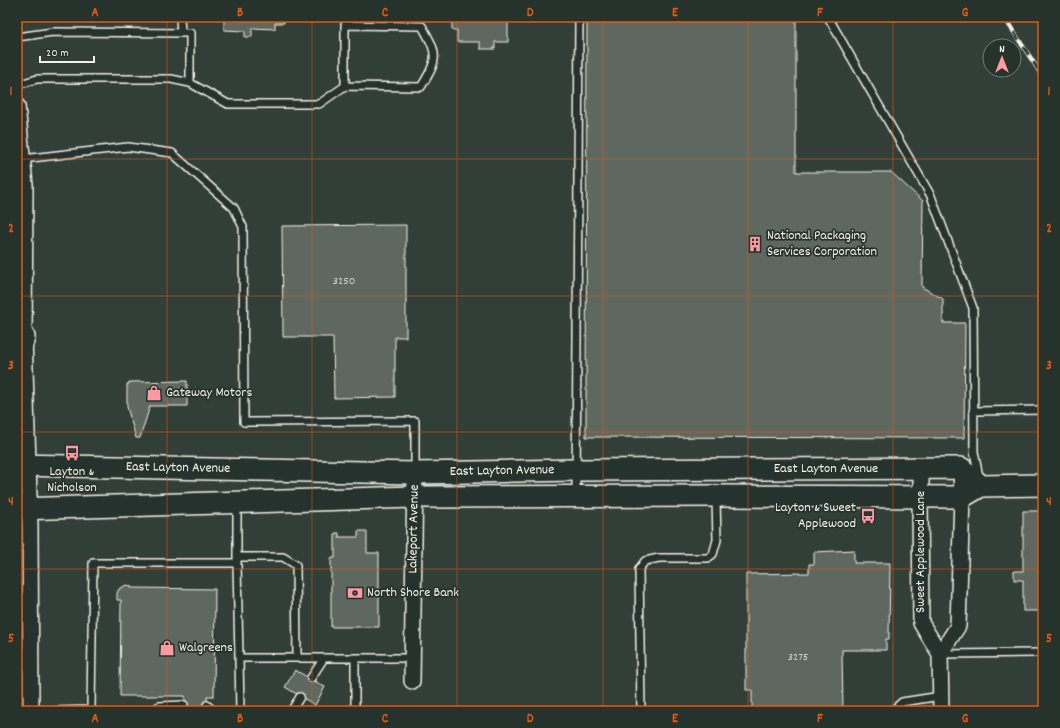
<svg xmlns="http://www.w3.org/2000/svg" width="1060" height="728" viewBox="0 0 1060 728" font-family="Dekko,sans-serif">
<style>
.building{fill:#5f6861;stroke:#f4f1e8}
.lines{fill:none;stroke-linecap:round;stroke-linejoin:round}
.service-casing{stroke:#f4f1e8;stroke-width:10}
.minor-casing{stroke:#f4f1e8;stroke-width:18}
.secondary-casing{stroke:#f4f1e8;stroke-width:24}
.service{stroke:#26332d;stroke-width:7}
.minor{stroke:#26332d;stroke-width:15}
.secondary{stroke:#26332d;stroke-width:21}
.rail-casing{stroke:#f4f1e8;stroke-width:4.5}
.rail{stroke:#26332d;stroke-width:3;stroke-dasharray:9;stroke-linecap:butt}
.grid{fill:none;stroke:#e8590c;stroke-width:1;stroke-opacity:0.55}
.labels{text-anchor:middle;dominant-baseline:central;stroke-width:3.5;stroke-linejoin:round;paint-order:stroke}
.number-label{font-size:12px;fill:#cfcfc6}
.poi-label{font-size:14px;fill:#f4f1e8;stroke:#26332d;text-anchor:start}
.street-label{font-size:14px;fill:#f4f1e8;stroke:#26332d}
.neatline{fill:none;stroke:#e8590c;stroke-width:1.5}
.grid-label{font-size:13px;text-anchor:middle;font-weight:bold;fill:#e8590c}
</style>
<rect width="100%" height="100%" fill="#323e38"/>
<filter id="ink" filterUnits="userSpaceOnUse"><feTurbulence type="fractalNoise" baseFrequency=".025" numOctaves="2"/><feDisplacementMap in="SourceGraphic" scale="8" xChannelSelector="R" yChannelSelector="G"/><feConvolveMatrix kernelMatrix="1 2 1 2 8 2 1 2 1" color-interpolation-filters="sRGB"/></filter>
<g filter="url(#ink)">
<path class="building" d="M224,17H284V23H275V29L252,28V37H245V31L224,30Z
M452,17H508V42H495V49H480V42H457V30H452Z
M587,17H796V172H891L923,201L922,287L943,299V323H965L964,438L586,437Z
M406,225V337H395V397L334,398L333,337H283L282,226Z
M187,381V406H150L140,438H136L127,407V384H129V382Z
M1023,511H1043V611H1023V580H1014V571H1023Z
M358,531H367V553H379V627H331V558H335V533H339V537H358Z
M854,550V563H890L889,639H886V650H842L843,711H752V690H746V574L809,573V564H814V552Z
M126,585L131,586V588L215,589L214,696H207V710H185V696H120L121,600H117V593L119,589Z
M295,670L325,687L315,705L285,687Z"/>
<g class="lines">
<g class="service-casing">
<path id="service" d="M180,17L181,33
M828,17L931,196L973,308L974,452L979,477
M17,37L53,32L190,33V83L228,104H319L345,86V25L422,26C438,54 439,59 421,87L345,86
M17,85L37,79H171L190,83
M22,159L128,147L172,153L234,208L243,227L244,422L415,421V472
M973,411L1043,410
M576,495L579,17
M237,557H283L296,565L297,658
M237,563L239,658H412
M941,654L1043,653
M239,658L240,711
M311,678L324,658
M207,705L214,711
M31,711H49
M55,711L91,710L93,563H237V504
M154,711L159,706L184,705
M291,711L300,697
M355,711V658
M641,711L639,569L645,561L659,558H708L713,554L717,540L716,499
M892,711L902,702L941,696"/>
</g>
<g class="minor-casing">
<path id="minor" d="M17,106L25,185L24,337L30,527L31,711
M922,468L920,496L921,623L940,654L941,711
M940,654L958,626L962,497L961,468
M412,681L415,473"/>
</g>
<g class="secondary-casing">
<path id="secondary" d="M17,363L24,337
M17,465L415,473L576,470L961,468L981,486
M17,509L414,497L716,496L962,497L981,486L1043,485"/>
</g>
<use href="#service" class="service"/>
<use href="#minor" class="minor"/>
<use href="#secondary" class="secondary"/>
<g class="rail-casing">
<path id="rail" d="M1004,17L1043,77"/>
</g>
<use href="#rail" class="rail"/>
</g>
</g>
<path class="grid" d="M167,17V711M312,17V711M457,17V711M603,17V711M748,17V711M893,17V711M17,159H1043M17,296H1043M17,432H1043M17,569H1043"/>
<defs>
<g id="building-bare" transform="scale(1.2)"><path d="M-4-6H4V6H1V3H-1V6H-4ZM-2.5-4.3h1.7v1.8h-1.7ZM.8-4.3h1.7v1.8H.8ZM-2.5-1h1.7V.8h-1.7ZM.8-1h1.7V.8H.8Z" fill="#ff9aa2" stroke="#26332d" stroke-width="2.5" paint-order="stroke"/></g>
<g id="shop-bare" transform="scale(1.2)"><path d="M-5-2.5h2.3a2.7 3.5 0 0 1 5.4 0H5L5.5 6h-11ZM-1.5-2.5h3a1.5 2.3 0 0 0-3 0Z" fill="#ff9aa2" stroke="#26332d" stroke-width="2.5" paint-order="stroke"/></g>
<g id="bus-bare" transform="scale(1.2)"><path d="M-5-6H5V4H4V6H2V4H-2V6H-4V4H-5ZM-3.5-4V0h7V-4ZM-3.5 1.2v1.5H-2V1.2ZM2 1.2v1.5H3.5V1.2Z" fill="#ff9aa2" stroke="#26332d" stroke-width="2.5" paint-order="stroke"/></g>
<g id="bank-bare" transform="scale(1.2)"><path d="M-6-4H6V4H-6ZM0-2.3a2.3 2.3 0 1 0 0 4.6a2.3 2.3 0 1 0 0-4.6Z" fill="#ff9aa2" stroke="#26332d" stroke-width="2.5" paint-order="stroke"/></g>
</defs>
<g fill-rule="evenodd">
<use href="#building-bare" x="755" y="244"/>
<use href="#shop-bare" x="154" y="393"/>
<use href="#bus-bare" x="72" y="453"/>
<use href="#bus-bare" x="868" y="516"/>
<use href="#bank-bare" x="355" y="593"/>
<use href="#shop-bare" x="167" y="648"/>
</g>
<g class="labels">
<g class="number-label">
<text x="344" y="281">3250</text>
<text x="798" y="657">3275</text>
</g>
<g class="poi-label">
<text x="767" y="236">National Packaging<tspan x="767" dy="16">Services Corporation</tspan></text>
<text x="166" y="393">Gateway Motors</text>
<text x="72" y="472" text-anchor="middle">Layton &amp;<tspan x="72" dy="16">Nicholson</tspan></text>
<text x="856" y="508" text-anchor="end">Layton &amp; Sweet<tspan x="856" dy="16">Applewood</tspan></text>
<text x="367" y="593">North Shore Bank</text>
<text x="179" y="648">Walgreens</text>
</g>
<g class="street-label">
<text transform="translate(178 468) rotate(1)">East Layton Avenue</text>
<text x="826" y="469">East Layton Avenue</text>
<text transform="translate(502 471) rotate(-1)">East Layton Avenue</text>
<text transform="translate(414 529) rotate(-89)">Lakeport Avenue</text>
<text transform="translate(921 552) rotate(-90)">Sweet Applewood Lane</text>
</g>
</g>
<rect width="1060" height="728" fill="none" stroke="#26332d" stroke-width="44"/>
<g transform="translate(1002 58)"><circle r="19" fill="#26332d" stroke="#787f78"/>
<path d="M0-3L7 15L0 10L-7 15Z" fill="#ff9aa2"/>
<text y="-6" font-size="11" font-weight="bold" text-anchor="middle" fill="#f4f1e8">N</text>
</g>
<path d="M40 56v6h54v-6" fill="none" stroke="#f4f1e8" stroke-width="2"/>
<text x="46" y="56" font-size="12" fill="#f4f1e8" stroke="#26332d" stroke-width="3" paint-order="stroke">20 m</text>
<rect x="22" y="22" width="1016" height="684" class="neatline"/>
<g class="grid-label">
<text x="95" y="16">A</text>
<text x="240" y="16">B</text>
<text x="385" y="16">C</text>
<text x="530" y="16">D</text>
<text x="675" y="16">E</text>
<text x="820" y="16">F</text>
<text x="965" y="16">G</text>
<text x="11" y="95">1</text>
<text x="1049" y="95">1</text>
<text x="11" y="232">2</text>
<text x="1049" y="232">2</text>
<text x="11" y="369">3</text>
<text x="1049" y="369">3</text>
<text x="11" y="505">4</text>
<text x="1049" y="505">4</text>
<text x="11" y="642">5</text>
<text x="1049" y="642">5</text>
<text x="95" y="722">A</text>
<text x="240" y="722">B</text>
<text x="385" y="722">C</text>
<text x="530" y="722">D</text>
<text x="675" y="722">E</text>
<text x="820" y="722">F</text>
<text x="965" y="722">G</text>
</g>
</svg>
